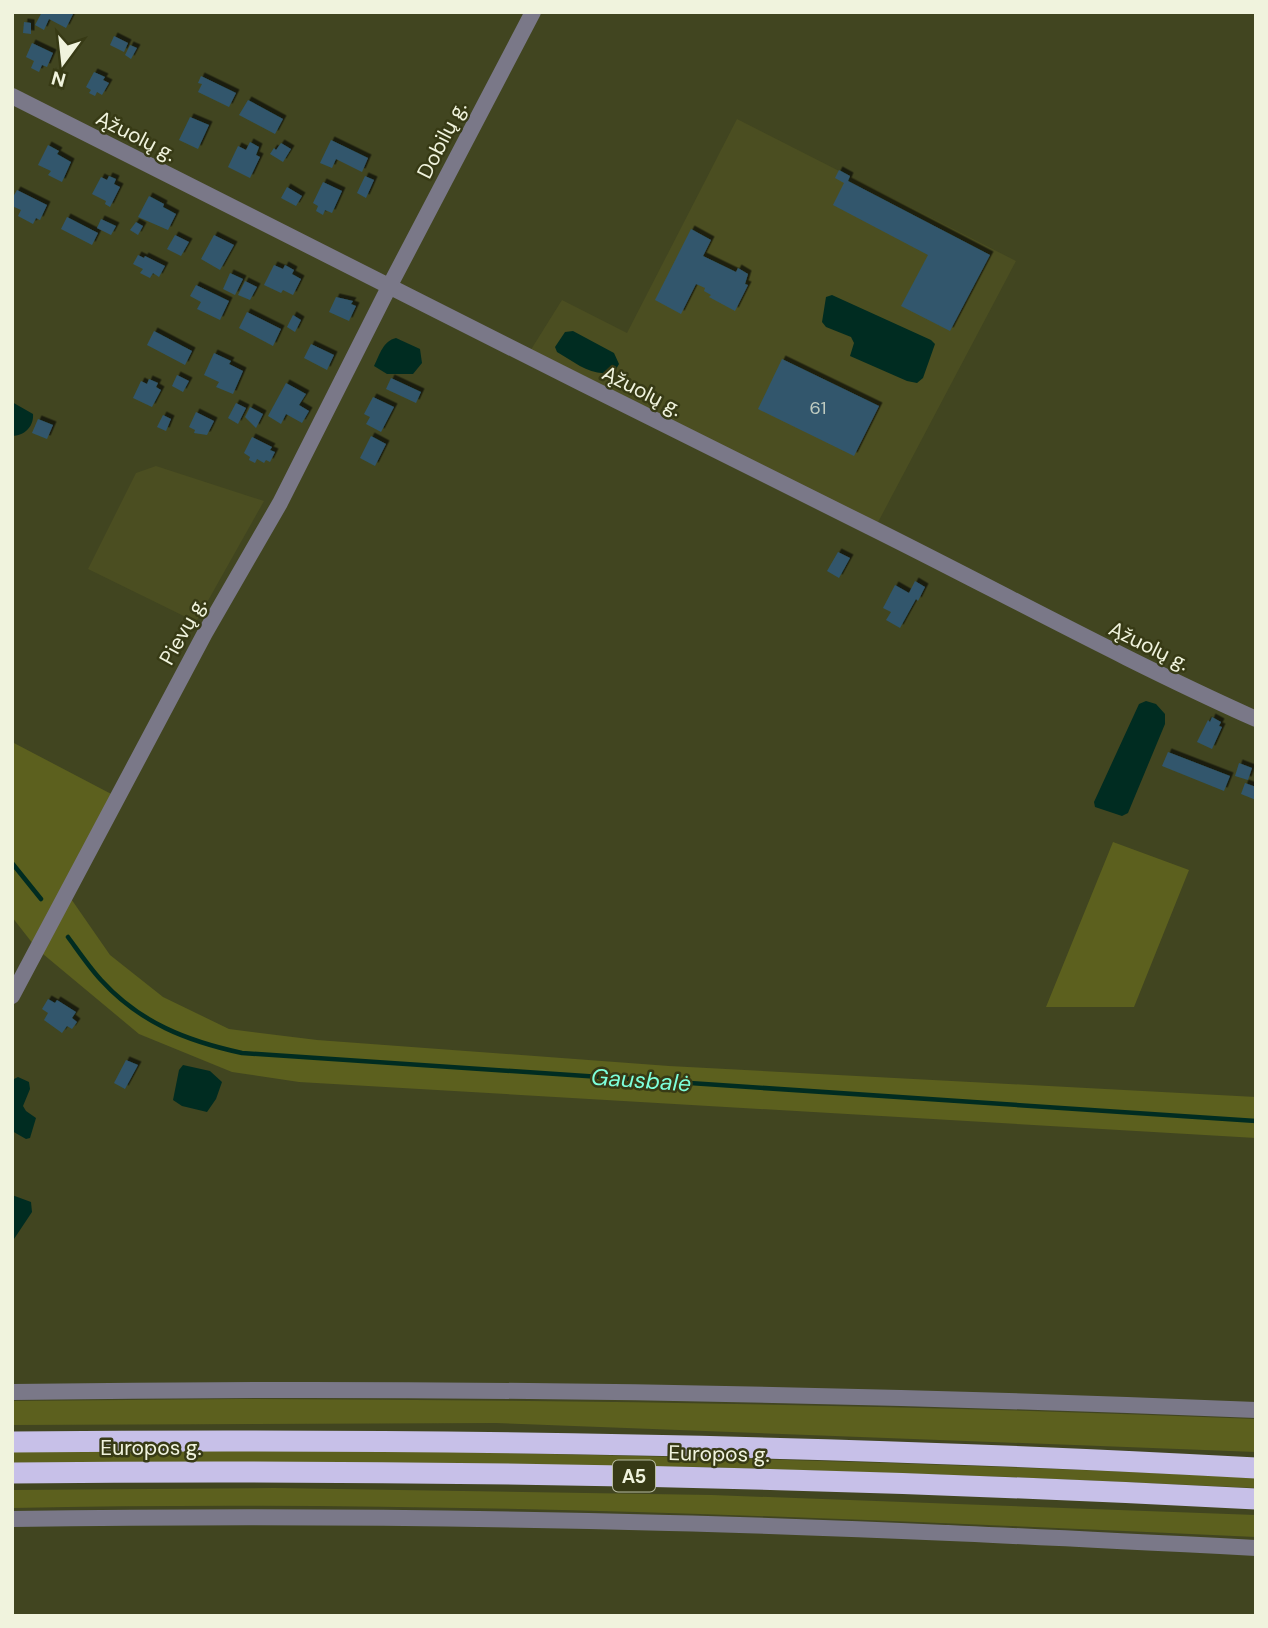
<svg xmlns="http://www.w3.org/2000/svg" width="1268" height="1628" viewBox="0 0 1268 1628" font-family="'DM Sans',sans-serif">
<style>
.built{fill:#4b4e21}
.green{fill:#5c601e}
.water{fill:#002c21}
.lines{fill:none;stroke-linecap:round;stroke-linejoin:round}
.stream{stroke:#002c21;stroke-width:4.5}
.building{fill:#30576c;filter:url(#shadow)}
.minor{stroke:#7a7888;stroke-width:16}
.highway{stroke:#c7c0e8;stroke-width:21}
.labels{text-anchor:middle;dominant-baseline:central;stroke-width:5;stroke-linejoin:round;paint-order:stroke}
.number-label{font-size:18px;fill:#c0ccc1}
.shield{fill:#373a15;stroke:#b8bca1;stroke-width:2}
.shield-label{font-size:19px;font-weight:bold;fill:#f0f3dd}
.street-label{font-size:21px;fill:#f0f3dd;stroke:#373a15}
.water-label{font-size:23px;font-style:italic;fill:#7dffdb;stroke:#373a15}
</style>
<defs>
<filter id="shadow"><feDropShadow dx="3.5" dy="-3.5" stdDeviation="0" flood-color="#0009"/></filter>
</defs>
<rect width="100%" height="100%" fill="#414520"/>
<path class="built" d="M737,119L1016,261L876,526L527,356L562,300L627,333Z
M156,466L264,501L196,622L88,569L136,473Z"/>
<path class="green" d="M12,742L117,797L67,893L110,955L163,997L229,1029L317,1040L669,1066L1256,1097V1138L299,1082L232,1072L139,1034L37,949L12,917Z
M1113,842L1189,870L1134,1007H1046Z
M239,1399C578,1400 917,1405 1256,1419V1452L496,1423L12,1425V1401Z
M361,1450C659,1456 958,1463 1256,1478V1488L1010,1477L700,1467L12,1463V1451Z
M274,1488L712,1495L1256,1515V1537C842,1518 427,1499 12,1508V1490Z"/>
<path class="water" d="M832,295L931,340L935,344L923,378L917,383L907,381L850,356L854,343L851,337L826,327L822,322L826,297Z
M573,331L614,353L619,364L615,371C594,379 576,363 557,352L555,347L565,332Z
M396,338L420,349L422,363L413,374H387L374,366C380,354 383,341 396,338Z
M12,402L33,414C34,426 25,436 12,436Z
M1146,701L1156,704L1165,714V724L1128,813L1122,816L1095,807L1094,802L1139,704Z
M183,1065L210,1071L222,1082L216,1099L207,1112L182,1106L173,1100L179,1070Z
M18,1077L29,1082L30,1089L23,1106L26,1111L36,1118L30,1138L26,1139L12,1131V1080Z
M12,1195L31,1202L32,1212L12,1242Z"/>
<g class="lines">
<path class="stream" d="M12,863L41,899
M68,937C79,952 89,967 101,980C140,1023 187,1041 242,1053L1256,1121"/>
</g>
<path class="building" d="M42,12H70L73,14L66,28L49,19L44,30L35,25Z
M24,22L31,23V34L23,33Z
M114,36L128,43L124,52L110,45Z
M32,43L53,53L47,67L42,65L39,72L31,68L34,61L26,57Z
M130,45L137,48L131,59L125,55Z
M94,72L105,77L103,80L109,83L102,95L97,92L95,96L89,93L91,90L86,87Z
M201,76L236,93L229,107L198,92L202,84L198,83Z
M248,100L283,119L275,134L239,115Z
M190,117L209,125L198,149L179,140Z
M331,140L368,158L362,172L336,159L332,168L320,163Z
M250,142L259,147L256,155L260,157L250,178L228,167L238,146L246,150Z
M281,143L291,149L283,162L270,154L274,148L276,150Z
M48,145L59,151L57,154L71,162L62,182L48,175L51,171L38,165Z
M839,170L850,176L848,181L990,255L950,331L901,306L928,255L833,205L844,183L835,178Z
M109,176L116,179L114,184L120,187L110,207L105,204L106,201L92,194L101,177L107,180Z
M365,176L374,180L366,198L357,193Z
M323,182L342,191L332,213L325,210L323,215L316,211L318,206L313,203Z
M287,187L302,196L296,206L281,198Z
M17,190L47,205L40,220L36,218L33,224L18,216L21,210L12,206V199Z
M149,196L164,204L163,207L176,214L168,230L138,217Z
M67,217L98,233L92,245L61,229Z
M101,219L116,226L111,235L97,228Z
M136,222L143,226L138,235L130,230Z
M691,229L711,240L703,256L736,272L738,268L748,274L745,284L748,285L735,311L709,297L711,295L704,291L705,288L696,284L681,314L655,300Z
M175,235L189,242L181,256L167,249Z
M214,235L234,245L220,270L201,259Z
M138,255L144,258L145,256L165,266L159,277L153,273L150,278L140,273L143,269L133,264Z
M274,265L283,269L285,265L294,270L292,274L301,279L293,295L283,290L281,293L264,285Z
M230,273L243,279L235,295L223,289Z
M245,281L257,287L250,300L238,295Z
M196,285L229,301L220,320L197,309L201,302L190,296Z
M336,297L353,301L351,304L356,306L349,321L329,312Z
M247,312L281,329L273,346L239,328Z
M293,315L301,320L295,332L287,327Z
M154,331L192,351L185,365L147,345Z
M311,344L334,355L327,370L304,358Z
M214,353L231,361L229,364L243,371L233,394L216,387L219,382L204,375Z
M782,359L879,406L854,456L758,409Z
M177,375L189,381L183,392L172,386Z
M391,378L421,392L416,403L386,389Z
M149,379L158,383L156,387L161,390L152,407L133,398L141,381L147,384Z
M286,383L306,394L299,405L309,411L302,423L286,414L281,424L268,416Z
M373,397L394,407L381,432L366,424L370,417L364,414Z
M236,403L246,408L238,424L228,418Z
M250,407L263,414L256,428L245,417Z
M196,412L214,421L207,435L194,433L195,430L189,427Z
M163,415L171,419L166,431L157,427Z
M38,419L53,425L47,439L32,433Z
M371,436L386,444L375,466L360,458Z
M252,437L272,447L270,450L275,452L270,462L266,460L264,463L257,459L255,463L249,460L250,457L244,453Z
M838,552L850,558L839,578L827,571Z
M915,581L925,587L918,601L916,599L900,628L886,620L891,612L883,608L895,585L909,593Z
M1212,717L1221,722L1219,726L1222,727L1212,749L1197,742L1208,720L1210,722Z
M1168,752L1230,776L1224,791L1162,766Z
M1239,763L1252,768L1248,780L1235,776Z
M1245,783L1256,787V800L1241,794Z
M48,999L55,1003L57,1000L76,1012L72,1018L77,1022L72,1029L67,1026L62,1033L44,1020L48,1013L42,1009Z
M126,1060L138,1065L125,1089L114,1083Z"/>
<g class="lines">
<path class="minor" d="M12,96C297,241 582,384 868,526C997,590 1124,660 1256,719
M12,996L205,633L280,503L389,287L533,12
M12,1392C427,1386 841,1393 1256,1410
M12,1519C231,1516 450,1517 669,1523C864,1528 1060,1538 1256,1548"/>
<path class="highway" d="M12,1442C427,1438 842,1445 1256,1468
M12,1473C427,1469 842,1477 1256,1499"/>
</g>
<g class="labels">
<g class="number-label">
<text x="818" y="408">61</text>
</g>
<rect class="shield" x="613" y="1460.5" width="42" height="31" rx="5"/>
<g class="shield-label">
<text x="634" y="1476">A5</text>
</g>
<g class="street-label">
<text transform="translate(136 136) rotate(27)">Ąžuolų g.</text>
<text transform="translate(442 140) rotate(-63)">Dobilų g.</text>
<text transform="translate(642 391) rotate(27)">Ąžuolų g.</text>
<text transform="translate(183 631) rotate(-61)">Pievų g.</text>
<text transform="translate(1149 646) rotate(26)">Ąžuolų g.</text>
<text x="151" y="1448">Europos g.</text>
<text transform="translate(719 1454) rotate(1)">Europos g.</text>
</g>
<g class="water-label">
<text transform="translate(641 1080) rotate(4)">Gausbalė</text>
</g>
</g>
<rect width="1268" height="1628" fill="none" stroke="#f0f3dd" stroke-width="28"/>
<g transform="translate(63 63) rotate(195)" stroke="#373a15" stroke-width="5" paint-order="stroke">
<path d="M0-5L12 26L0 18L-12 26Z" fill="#f0f3dd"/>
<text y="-10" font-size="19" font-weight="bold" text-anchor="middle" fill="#f0f3dd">N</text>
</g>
</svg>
